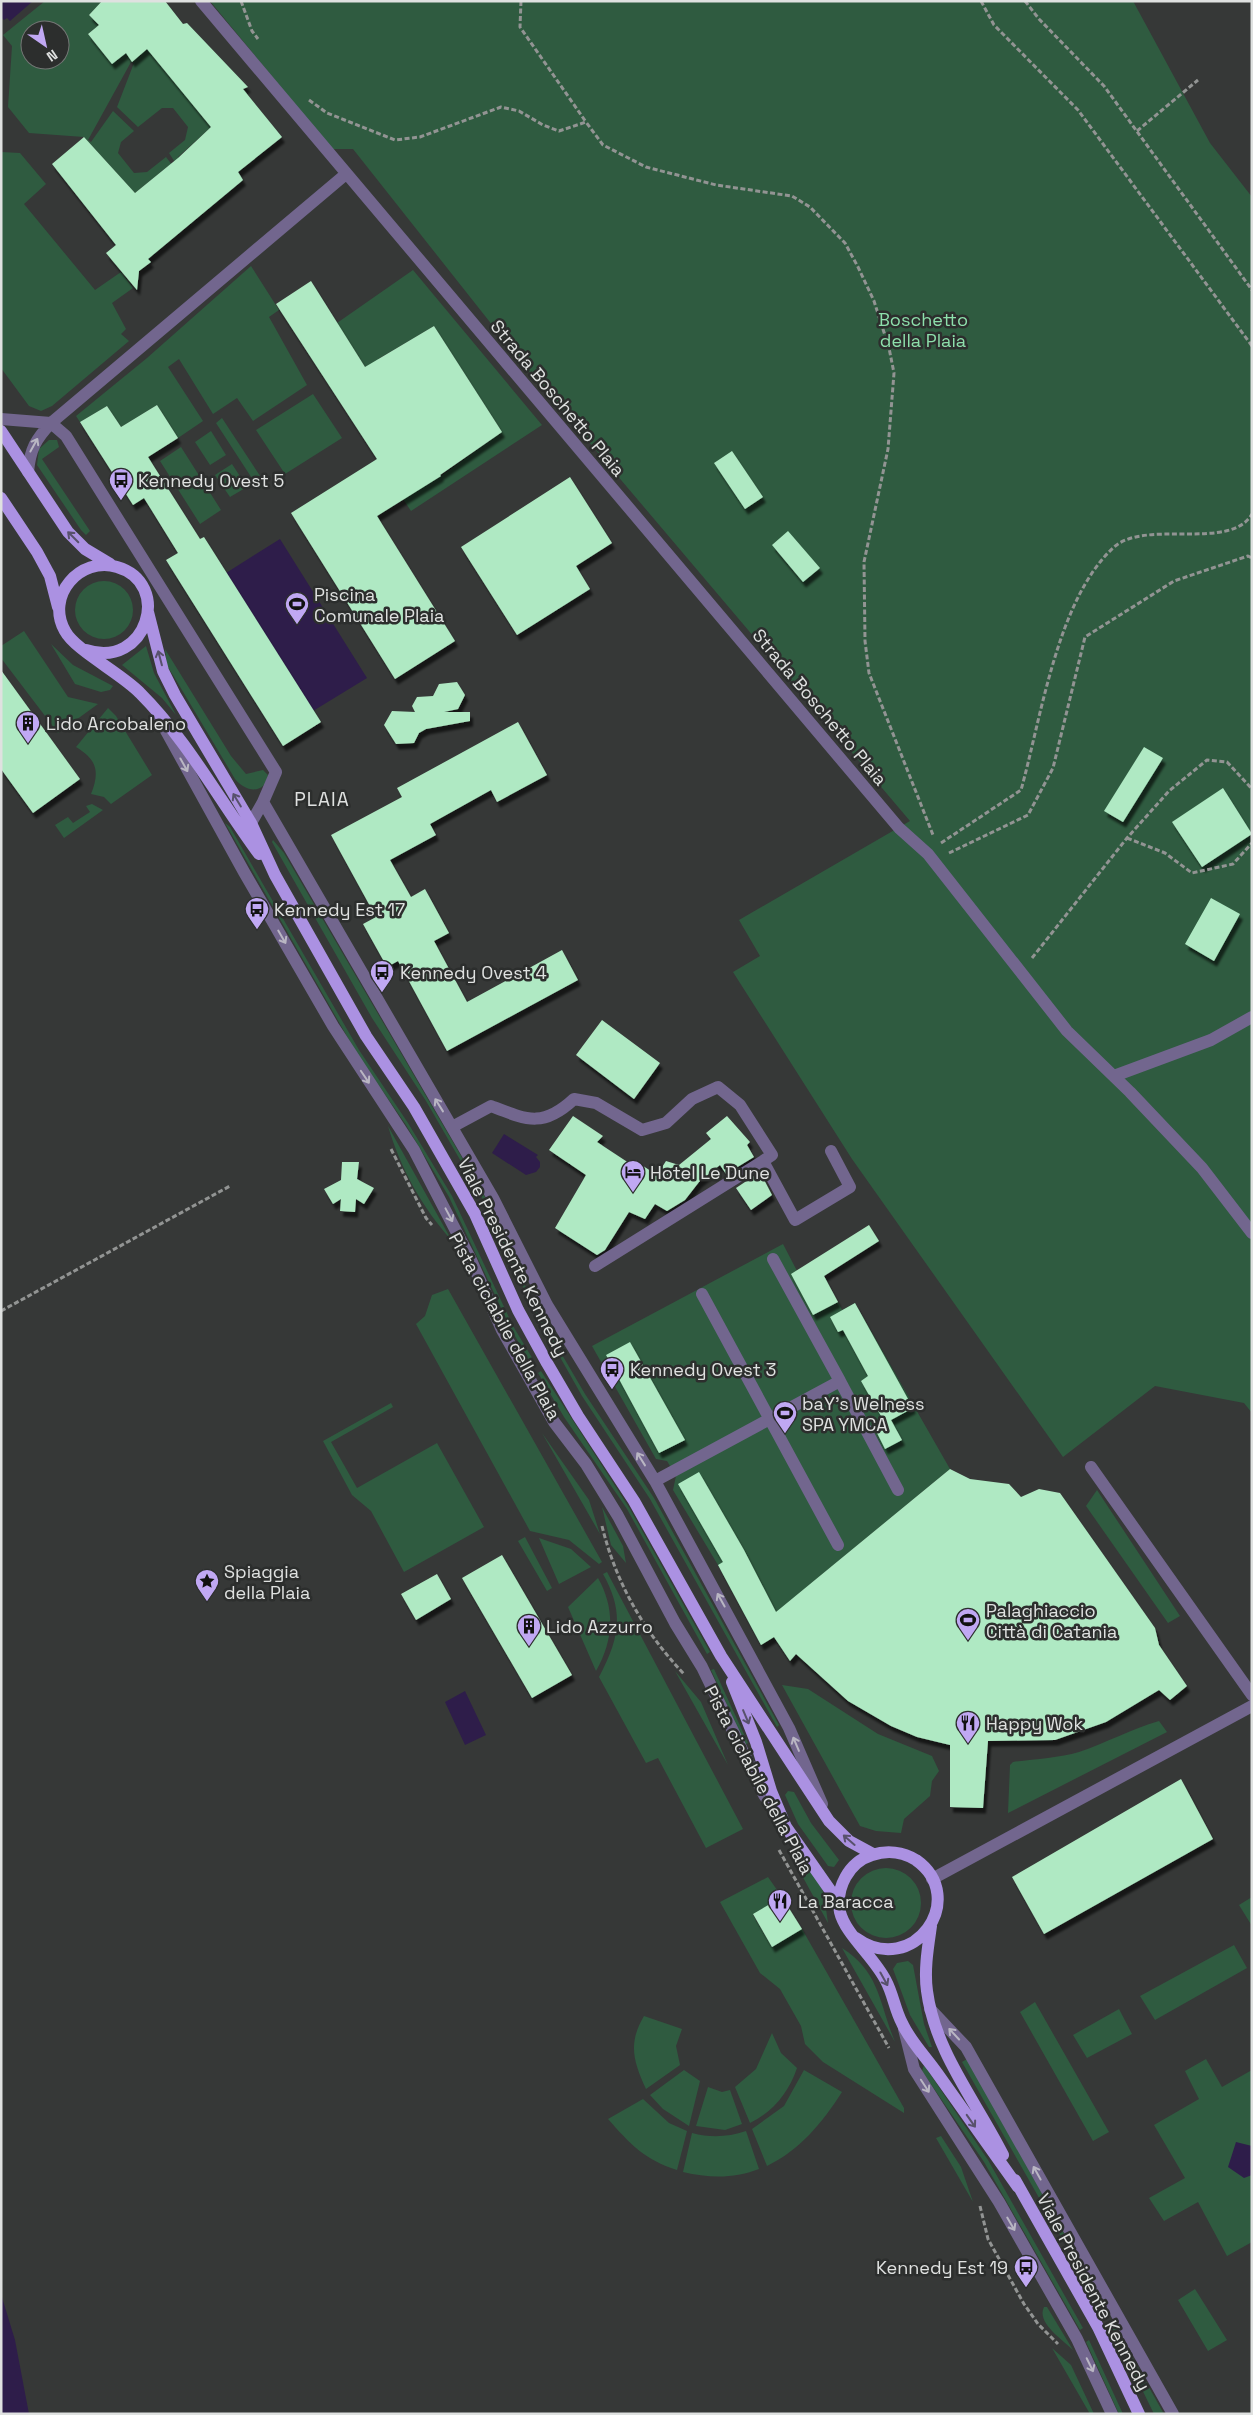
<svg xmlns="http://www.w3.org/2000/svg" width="1253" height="2415" viewBox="0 0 1253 2415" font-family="'Space Grotesk',sans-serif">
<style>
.green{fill:#2f5b40;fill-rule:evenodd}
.water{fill:#2e1d4a}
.building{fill:#afe9c3;filter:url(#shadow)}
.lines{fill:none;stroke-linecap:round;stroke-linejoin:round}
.path{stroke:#929493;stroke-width:3;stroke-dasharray:5 2.5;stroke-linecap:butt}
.minor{stroke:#72668e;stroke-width:12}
.major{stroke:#ab91e2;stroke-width:12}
.oneway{stroke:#b9b6c3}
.oneway2{stroke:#58516c}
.labels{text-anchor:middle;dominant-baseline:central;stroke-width:5;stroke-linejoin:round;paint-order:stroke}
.park-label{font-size:18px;fill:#8ddfab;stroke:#2c2e2d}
.street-label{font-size:18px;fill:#dfe1e0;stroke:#2c2e2d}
.poi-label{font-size:18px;fill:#dfe1e0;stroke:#2c2e2d;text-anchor:start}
.neighbourhood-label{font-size:19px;letter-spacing:1px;fill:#dfe1e0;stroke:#2c2e2d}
</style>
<defs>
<filter id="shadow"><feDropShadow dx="3" dy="5.5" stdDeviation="1" flood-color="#0009"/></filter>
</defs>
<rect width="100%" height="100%" fill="#363837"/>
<path class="green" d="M45,1H102L89,15L99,25L88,34L112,64L126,53L132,62L147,49L211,127L178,157L183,164L174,172L168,166L135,193L84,137L29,133L8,107L12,46L3,35ZM30,30H60V60H30ZM131,62L134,63L117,107L138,127L162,108H173L188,127L185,140L169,153L178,167L176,170L166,157L147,172L134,173L118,153L121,142L134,131L113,111L91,142L88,140Z
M210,1H1133L1210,143L1252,197V1413L1244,1403L1155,1386L1063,1457L852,1159L733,972L760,956L739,920L910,821L527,369L353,149H332Z
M1,152L20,153L46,184L24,204L95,290L121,272L133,288L112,303L126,329L121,334L129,341L52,406L41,411L29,406L1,368Z
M251,266L279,310L269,317L307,385L253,421L237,398L213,414L179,359L168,367L203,421L178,438L157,405L121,427L107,406L80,422L76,416L147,358Z
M413,270L542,425L411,511L403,499L441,476L502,432L434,326L378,359L410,409L367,370L337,323Z
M313,394L342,438L285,474L256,430Z
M222,418L266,485L259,489L216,423Z
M211,431L226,455L210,465L195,442Z
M49,440H57L59,447L42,459L90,531L86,535L81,530L37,465L39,449Z
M181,447L221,510L200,524L160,461Z
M232,464L247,487L230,497L215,475Z
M75 610a29 29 0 1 1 58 0a29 29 0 1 1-58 0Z
M24,631L68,697L98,704L58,733L1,658V646Z
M51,644L73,665L113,686L110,690L101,692L75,684Z
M146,646L154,673L176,715L162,698L122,665Z
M165,649L231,756L246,774L263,770L268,775C265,795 245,792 235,779L173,675L167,666Z
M108,708L116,716L152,775L111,804L104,797L91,794C100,771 97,760 76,747Z
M92,804L103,810L64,838L55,825L68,817L73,823L90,812L86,806Z
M225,823L230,827L359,1050L408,1123L452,1196L513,1326L534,1361L530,1363L510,1327L449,1197L406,1125L356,1052Z
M273,840L284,853L488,1202L537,1312L585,1394L654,1498L779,1725L777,1727L650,1499L582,1396L534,1311L485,1203L426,1101L372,1018L272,842Z
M388,1126L452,1241C422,1207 401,1170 388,1126Z
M783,1244L808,1292L825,1309L838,1302L842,1310L855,1303L950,1469L780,1609L785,1630L761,1645L718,1565L673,1490L676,1476L667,1461L656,1459L592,1346Z
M448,1289L602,1562L599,1564L569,1540L530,1531L416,1324L425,1316L432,1295Z
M541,1371L630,1509L710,1652L707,1654L627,1509L564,1417L538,1373Z
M391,1403L393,1407L331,1442L357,1488L437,1443L484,1527L404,1572L371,1511L352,1495L323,1441Z
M542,1433L589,1500L600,1534Z
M1097,1490L1180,1616L1168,1623L1086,1506Z
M602,1507L623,1546L626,1563L611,1545Z
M525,1537L552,1588L547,1591L518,1541Z
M539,1538L571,1549L591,1567L559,1584Z
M607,1572L743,1829L706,1848L658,1758L646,1763L599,1677C619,1639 625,1613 603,1574Z
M598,1578C616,1610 613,1641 596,1671L568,1607Z
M714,1669L748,1743L745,1745L711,1670Z
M675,1671L701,1702L728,1765Z
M782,1685L808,1689L878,1734L932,1756L939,1771L932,1781L930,1796L904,1819L901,1833L876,1831L860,1826Z
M1159,1721L1167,1732L1008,1813L1010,1765L1013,1762C1034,1759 1059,1758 1079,1752C1106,1743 1131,1729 1159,1721Z
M788,1791L794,1792L811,1823L839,1860L834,1867L828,1866L798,1824L785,1795Z
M793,1848L819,1880L824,1895L828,1923L788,1850Z
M851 1903a35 35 0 1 1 70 0a35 35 0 1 1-70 0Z
M768,1877L782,1897L753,1915L772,1947L802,1929L904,2108V2113L823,2062L805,2044L801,2026L780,1989L760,1973L720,1902Z
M1252,1897V1926L1239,1905Z
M1234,1945L1247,1968L1155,2020L1140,1996Z
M842,1948C880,1972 879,2003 895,2042Z
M908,1961L913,1965L924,2024L932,2047H929L910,2015L893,1969L897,1963Z
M1035,2002L1109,2132L1093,2141L1020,2012Z
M1119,2009L1132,2034L1087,2058L1073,2035Z
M644,2016L682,2029L676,2046L680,2065L646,2089C633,2061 628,2043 644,2016Z
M772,2033L781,2053L797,2068C789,2092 773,2112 750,2123L735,2087L756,2069Z
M967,2059L1109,2314L1106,2316L962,2062Z
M1206,2059L1222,2087L1252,2070V2242L1227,2256L1198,2202L1164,2221L1149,2198L1185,2178L1154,2125L1199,2099L1185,2071Z
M924,2065L988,2160L1083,2328L1080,2330L984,2162L922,2071Z
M684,2070L700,2081L689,2126L663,2109L650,2095Z
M804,2070L842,2092C822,2123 800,2150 767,2166L752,2129L784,2106Z
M708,2087L722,2092L730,2090L742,2124L725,2130L696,2126Z
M643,2099L669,2123L687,2131L677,2170C645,2160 630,2144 608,2119Z
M746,2131L759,2169C733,2179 709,2178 683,2172L692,2133C711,2138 728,2137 746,2131Z
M941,2136L961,2167L973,2202L936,2138Z
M1195,2289L1227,2340L1208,2351L1178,2300Z
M1044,2307H1047L1073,2350C1063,2340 1036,2323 1044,2307Z
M1115,2327L1164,2414H1154L1112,2328Z
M1089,2340L1123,2414H1119L1086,2342Z
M1052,2348L1071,2365L1094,2414H1090Z"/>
<path class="water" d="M1,1H33L10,21L7,18L4,20L1,17Z
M280,539L367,678L313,711L226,573Z
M504,1134L538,1155L536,1157L540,1162V1167L536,1172L526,1175L492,1153Z
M465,1691L486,1735L465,1745L445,1702Z
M1236,2142L1252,2146V2175L1244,2178L1228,2167Z
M1,2294L15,2340L29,2414H1Z"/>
<path class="building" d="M102,1H165L183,24L187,23L248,87L243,89L282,137L238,172L243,180L148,259L151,262L139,271L137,290L106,253L116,245L52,164L84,137L135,193L178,158L211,127L147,49L132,62L126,53L112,64L88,34L99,25L89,15Z
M311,281L365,367L434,326L502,432L440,475L441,476L377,516L455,641L395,679L291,513L377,459L276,304Z
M157,405L178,438L148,457L200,539L204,537L321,722L283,746L166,560L178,553L144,498L133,505L80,422L107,406L121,427Z
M732,451L763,497L745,509L714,463Z
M570,477L612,543L576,566L590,589L517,635L461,547Z
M788,531L820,568L803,582L772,545Z
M1,670L80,779L33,813L1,769Z
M457,682L465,695L458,709L444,712H470V721L426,729L419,733L414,743L396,744L384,725L392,711L415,712L412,706L417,697L433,696L439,684Z
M518,722L547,775L497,802L491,790L430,824L436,835L390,860L411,897L425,889L449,933L434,941L467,1002L562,950L578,980L447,1051L398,961L387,967L363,924L376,917L331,835L402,797L397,788Z
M1144,747L1163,758L1123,822L1104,811Z
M1223,788L1252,834L1202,867L1172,822Z
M1211,898L1240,914L1214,961L1185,944Z
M602,1020L660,1063L634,1099L576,1055Z
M573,1116L603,1136L597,1142L632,1165L634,1160L657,1175L666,1161L679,1165L711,1139L706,1133L727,1116L750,1142L747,1145L754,1157L726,1174L720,1165L699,1182L685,1200L667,1211L655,1204L645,1219L629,1212L605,1250L597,1255L555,1228L586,1175L549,1150Z
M342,1162H359L357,1179L374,1188L364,1204L356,1199L355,1212L340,1211L341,1199L333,1204L324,1189L341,1180Z
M760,1172L772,1195L751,1210L736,1188Z
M869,1225L879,1241L824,1276L838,1302L813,1315L791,1274Z
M855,1303L913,1408L891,1420L902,1440L885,1449L875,1429L885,1423L861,1381L868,1376L843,1330L838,1332L830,1317Z
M630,1342L685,1440L659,1453L606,1355Z
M950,1469L970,1479L1009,1484L1021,1497L1039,1489L1060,1493L1155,1628L1159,1645L1187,1686L1170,1700L1159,1690L1106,1722L1055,1740L988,1741L983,1808L950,1807V1745L917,1737L891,1726L848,1701L796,1654L790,1661L774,1637L761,1645L718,1565L723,1562L678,1484L699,1472L744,1550L776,1612Z
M502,1555L572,1675L532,1698L462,1578Z
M437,1574L451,1599L416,1620L401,1594Z
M1181,1779L1213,1839L1044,1934L1012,1877Z
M782,1897L802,1929L772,1947L753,1914Z"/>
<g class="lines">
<path class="path" d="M241,1L252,31L258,39
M521,1L520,27L586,122
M981,1L994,25L1078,110L1252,346
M1025,1L1039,19L1104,86L1252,290
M309,100L327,113L395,140L420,137L501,107L519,111L543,125L559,131L586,122L603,145L646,167L716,185L792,196L810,207L845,243L858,267L874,301L889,348L894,373L888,449L864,562L865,641L869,673L933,835
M1137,131L1198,80
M1127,838L1165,853L1192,873L1233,864L1252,843
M941,843L1021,790C1041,719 1057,600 1113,548C1144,518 1230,552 1252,514
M949,853L1028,815L1053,768L1085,637L1174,581L1248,556L1252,558
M1032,958L1127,838L1169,791L1207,760L1227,762L1252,789
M391,1149L426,1218L432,1225
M1,1311L230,1186
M602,1526C616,1583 644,1632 684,1674
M779,1850L889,2048
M980,2206L988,2239L1024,2304L1038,2324L1058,2344"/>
<path class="minor" d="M201,1L899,828L928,854L1067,1031L1130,1092L1202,1168L1252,1233
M1,419L51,423L66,436L276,772L263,802L493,1198L547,1305L655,1481L789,1728L822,1804
M28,472C30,449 36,439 51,423L346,174
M159,718L244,872L333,1026L414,1150L471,1260L502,1330L554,1422L586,1464L618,1516L675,1623L702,1667L764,1795L779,1816
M251,823L263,802
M1114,1076L1211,1040L1252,1017
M452,1127L491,1106C527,1120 543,1128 574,1099L596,1103L642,1130L666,1123L692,1099L718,1087L740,1105L772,1155L763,1161L795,1220L850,1187L831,1151
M595,1266L763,1161
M702,1294L838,1545
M840,1381L898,1490
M1091,1467L1252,1695
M655,1481L840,1381L773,1259
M932,1879L1252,1706
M930,2009L966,2047L1173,2414
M904,2029L914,2069L999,2202L1077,2339L1112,2414"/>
<path class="major" d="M1,431L68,532L85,549L110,564
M1,498L37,552L50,576L58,607
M148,612L163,671L175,695L251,823L275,875L366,1036L414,1107L475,1214L518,1310L547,1363L578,1416L634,1501L721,1656L829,1821L849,1841L873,1854
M86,650C147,670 173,583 117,567C80,556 45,596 65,631C75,650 122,674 140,693C188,741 219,800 259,854
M732,1682L756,1742L771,1791L786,1827L839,1903
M931,1926C928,1947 924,1970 927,1991C935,2052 976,2101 1003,2155
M856,1938C913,1979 970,1898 916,1860C903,1852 887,1850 872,1855C849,1862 835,1888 840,1912C845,1934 875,1958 886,1981C893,1994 895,2010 902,2023C910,2041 926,2057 937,2073C964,2111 991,2149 1018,2187
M1015,2180L1098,2327L1139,2414"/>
</g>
<defs><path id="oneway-shaft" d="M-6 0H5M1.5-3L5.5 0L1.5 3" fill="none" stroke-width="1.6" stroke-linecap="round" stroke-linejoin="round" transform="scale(1.25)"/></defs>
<g class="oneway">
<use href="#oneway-shaft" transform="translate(34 445) rotate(-61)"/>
<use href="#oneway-shaft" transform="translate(184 765) rotate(61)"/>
<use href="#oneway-shaft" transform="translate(282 937) rotate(60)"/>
<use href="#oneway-shaft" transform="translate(365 1077) rotate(56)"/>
<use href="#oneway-shaft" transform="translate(439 1105) rotate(-122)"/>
<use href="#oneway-shaft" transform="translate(449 1215) rotate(62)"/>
<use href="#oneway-shaft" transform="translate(641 1459) rotate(-122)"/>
<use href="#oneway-shaft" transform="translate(721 1600) rotate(-119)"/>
<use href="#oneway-shaft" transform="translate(796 1744) rotate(-113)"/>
<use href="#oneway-shaft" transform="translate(954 2034) rotate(-133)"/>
<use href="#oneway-shaft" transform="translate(925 2086) rotate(57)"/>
<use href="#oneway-shaft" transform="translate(1037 2173) rotate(-119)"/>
<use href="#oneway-shaft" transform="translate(1011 2224) rotate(60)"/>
<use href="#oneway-shaft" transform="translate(1090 2365) rotate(64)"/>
</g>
<g class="oneway2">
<use href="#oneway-shaft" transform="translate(73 537) rotate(-135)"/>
<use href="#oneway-shaft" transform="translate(160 658) rotate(-105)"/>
<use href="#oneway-shaft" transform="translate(237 800) rotate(-121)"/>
<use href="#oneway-shaft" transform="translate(746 1717) rotate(67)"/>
<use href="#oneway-shaft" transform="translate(849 1840) rotate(-139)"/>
<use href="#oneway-shaft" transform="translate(884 1979) rotate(61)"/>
<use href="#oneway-shaft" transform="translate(971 2121) rotate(55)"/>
</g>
<defs>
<g id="bus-pin" transform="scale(1.25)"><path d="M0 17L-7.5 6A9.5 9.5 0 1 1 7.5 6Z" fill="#c0a8f3" stroke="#2c2e2d"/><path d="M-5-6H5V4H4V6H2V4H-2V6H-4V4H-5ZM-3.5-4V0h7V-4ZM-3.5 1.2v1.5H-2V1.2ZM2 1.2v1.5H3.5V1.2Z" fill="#111"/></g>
<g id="stadium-pin" transform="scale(1.25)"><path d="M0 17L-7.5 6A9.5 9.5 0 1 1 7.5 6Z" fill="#c0a8f3" stroke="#2c2e2d"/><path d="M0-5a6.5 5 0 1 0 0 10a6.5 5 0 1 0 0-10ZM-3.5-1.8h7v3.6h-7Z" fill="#111"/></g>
<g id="building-pin" transform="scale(1.25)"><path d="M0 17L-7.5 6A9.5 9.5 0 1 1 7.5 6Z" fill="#c0a8f3" stroke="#2c2e2d"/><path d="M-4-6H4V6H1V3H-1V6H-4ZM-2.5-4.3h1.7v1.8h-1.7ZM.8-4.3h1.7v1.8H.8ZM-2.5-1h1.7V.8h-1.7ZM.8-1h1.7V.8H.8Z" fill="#111"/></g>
<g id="hotel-pin" transform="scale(1.25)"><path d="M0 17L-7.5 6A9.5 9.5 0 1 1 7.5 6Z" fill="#c0a8f3" stroke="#2c2e2d"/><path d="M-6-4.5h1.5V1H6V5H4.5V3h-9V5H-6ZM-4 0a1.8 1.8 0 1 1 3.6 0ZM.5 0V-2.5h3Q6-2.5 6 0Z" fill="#111"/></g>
<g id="sight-pin" transform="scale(1.25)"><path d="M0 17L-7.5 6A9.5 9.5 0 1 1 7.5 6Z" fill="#c0a8f3" stroke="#2c2e2d"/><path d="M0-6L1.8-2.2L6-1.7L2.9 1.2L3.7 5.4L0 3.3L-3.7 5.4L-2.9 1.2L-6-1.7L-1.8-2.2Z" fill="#111"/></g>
<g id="restaurant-pin" transform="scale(1.25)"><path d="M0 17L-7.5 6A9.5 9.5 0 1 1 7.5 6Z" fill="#c0a8f3" stroke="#2c2e2d"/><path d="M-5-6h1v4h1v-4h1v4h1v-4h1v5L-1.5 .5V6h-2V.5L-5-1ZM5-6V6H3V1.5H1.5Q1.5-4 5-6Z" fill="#111"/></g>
</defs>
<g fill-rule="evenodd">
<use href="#bus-pin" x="121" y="480"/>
<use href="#stadium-pin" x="297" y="604"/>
<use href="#building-pin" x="28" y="723"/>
<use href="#bus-pin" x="257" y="909"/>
<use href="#bus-pin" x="382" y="972"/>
<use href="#hotel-pin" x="633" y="1172"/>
<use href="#bus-pin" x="612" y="1369"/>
<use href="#stadium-pin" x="785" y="1413"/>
<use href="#sight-pin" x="207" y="1581"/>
<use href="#stadium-pin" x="968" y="1620"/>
<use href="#building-pin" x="529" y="1626"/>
<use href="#restaurant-pin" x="968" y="1723"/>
<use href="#restaurant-pin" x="780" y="1901"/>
<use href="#bus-pin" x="1026" y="2267"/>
</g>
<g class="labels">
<g class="park-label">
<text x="923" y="319">Boschetto<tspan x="923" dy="21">della Plaia</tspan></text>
</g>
<g class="street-label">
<text transform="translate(558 398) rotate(50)">Strada Boschetto Plaia</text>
<text transform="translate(820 707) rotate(50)">Strada Boschetto Plaia</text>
<text transform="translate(513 1257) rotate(63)">Viale Presidente Kennedy</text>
<text transform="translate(505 1326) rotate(61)">Pista ciclabile della Plaia</text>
<text transform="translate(759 1780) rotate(62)">Pista ciclabile della Plaia</text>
<text transform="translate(1094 2292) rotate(62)">Viale Presidente Kennedy</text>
</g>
<g class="poi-label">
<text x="138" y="480">Kennedy Ovest 5</text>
<text x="314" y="594">Piscina<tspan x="314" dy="21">Comunale Plaia</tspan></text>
<text x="46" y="723">Lido Arcobaleno</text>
<text x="274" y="909">Kennedy Est 17</text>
<text x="400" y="972">Kennedy Ovest 4</text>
<text x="650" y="1172">Hotel Le Dune</text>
<text x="630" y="1369">Kennedy Ovest 3</text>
<text x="802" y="1403">baY's Welness<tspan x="802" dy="21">SPA YMCA</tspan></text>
<text x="224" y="1571">Spiaggia<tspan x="224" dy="21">della Plaia</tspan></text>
<text x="986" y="1610">Palaghiaccio<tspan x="986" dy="21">Città di Catania</tspan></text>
<text x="546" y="1626">Lido Azzurro</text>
<text x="986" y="1723">Happy Wok</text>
<text x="798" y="1901">La Baracca</text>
<text x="1008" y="2267" text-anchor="end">Kennedy Est 19</text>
</g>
<g class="neighbourhood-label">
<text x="322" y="799">PLAIA</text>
</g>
</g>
<rect width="1253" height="2415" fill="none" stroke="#dfe1e0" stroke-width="5"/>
<g transform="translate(45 45) rotate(146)"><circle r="24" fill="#2c2e2d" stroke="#747675"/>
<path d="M0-4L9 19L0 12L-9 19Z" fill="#c0a8f3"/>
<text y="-8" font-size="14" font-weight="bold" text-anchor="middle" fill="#dfe1e0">N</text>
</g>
</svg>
